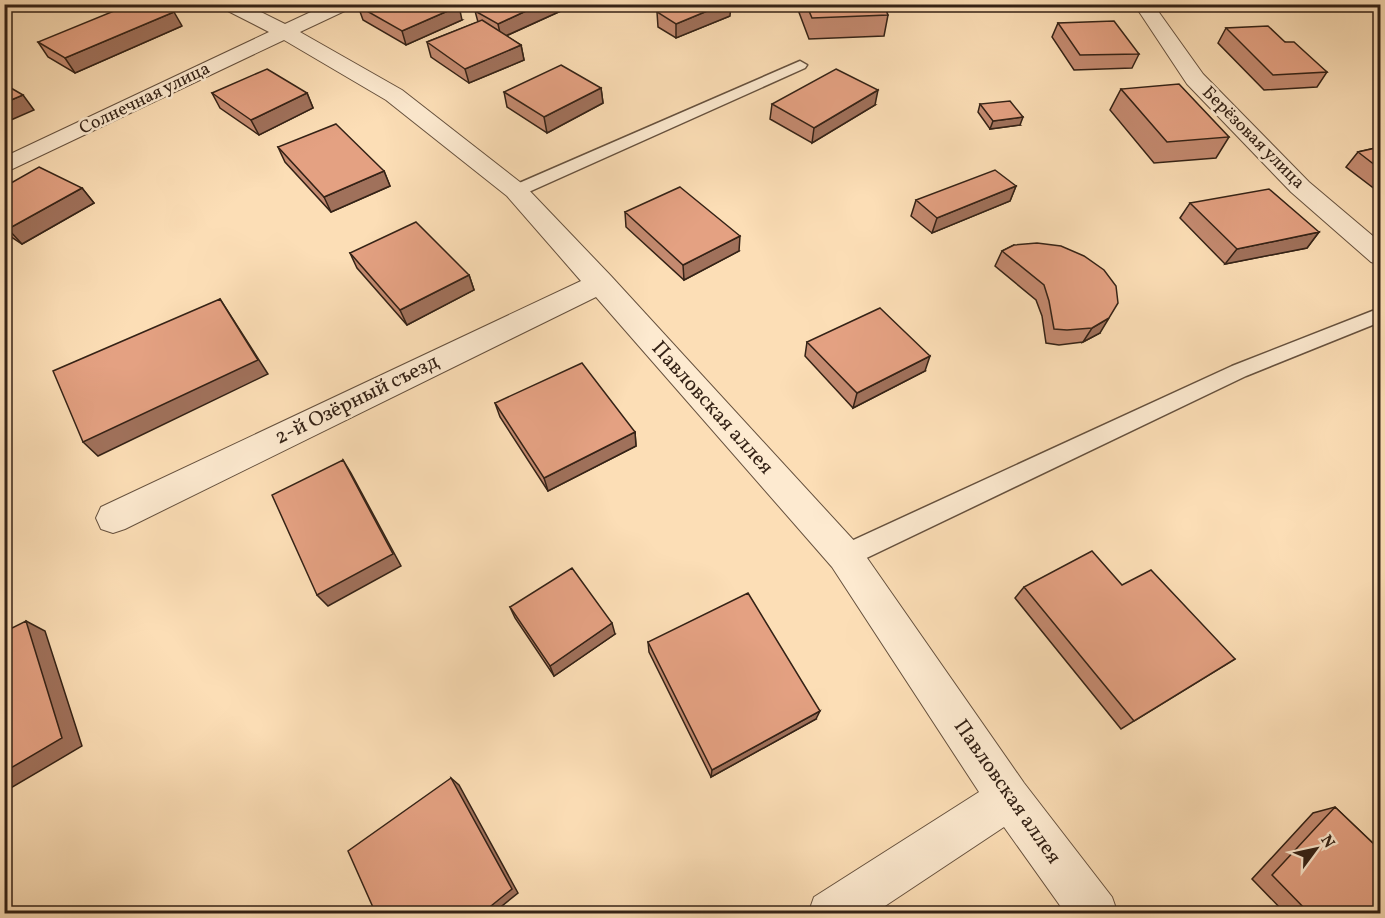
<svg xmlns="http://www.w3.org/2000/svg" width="1385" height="918" viewBox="0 0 1385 918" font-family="Vollkorn,serif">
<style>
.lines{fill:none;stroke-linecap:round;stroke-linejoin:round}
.service-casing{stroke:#66513e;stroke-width:3}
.minor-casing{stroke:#66513e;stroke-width:2}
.service{fill:#fdead0;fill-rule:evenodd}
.minor{fill:#fdead0;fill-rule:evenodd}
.wall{fill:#c48a70;stroke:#342216;stroke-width:1.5}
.shaded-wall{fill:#a0715b;stroke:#342216;stroke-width:1.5}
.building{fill:#e4a182;stroke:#342216;stroke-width:1.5}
.labels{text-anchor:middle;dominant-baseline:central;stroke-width:5;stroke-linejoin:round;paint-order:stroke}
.far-street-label{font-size:18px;fill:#342216;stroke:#fdead0}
.street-label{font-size:21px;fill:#342216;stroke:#fdead0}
</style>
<rect width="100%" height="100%" fill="#fcdeb6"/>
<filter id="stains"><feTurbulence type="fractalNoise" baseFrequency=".00333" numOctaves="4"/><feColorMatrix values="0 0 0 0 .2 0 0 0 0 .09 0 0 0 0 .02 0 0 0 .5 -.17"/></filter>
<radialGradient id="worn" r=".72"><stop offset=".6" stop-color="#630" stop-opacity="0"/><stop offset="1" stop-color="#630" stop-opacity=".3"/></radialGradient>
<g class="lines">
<g class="service-casing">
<path id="service" d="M800,61L807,65L805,68L522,195H510L508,191L510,187Z
M1380,308V322L1246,376L854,564L845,567L836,564L833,556L836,548L1232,366Z"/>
</g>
<g class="minor-casing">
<path id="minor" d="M220,4H245L285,24L328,4H353L351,8L300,32L402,90L525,186L611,276L858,545L1024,783L1112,897L1118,914H1066L1004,827L873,914H808L814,897L979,792L832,567L596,297L125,529L113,533L101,529L96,518L101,507L581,281L507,196L386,100L284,40L4,173V157L269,32L222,8Z
M1134,4H1153L1203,74L1309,182L1380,242V265L1371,262L1291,192L1187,84Z"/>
</g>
<use href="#service" class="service"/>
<use href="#minor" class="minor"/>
</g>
<path class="wall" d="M491,4H562L563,10L506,36L521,45L524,60L469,83L431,57L427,42L478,22L475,11Z
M797,4H883L888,15L884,36L809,39L797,7Z
M1039,4H1088L1086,9H1041Z
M358,6L462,20L406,45L363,20Z
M657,12L730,16L676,38L658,27Z
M1058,23L1139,54L1132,68L1074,70L1052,37Z
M182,26L75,73L48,57L38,42Z
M1226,28L1285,42L1327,72L1317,87L1264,90L1218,43Z
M601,88L603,103L547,133L507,107L504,92Z
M1121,89L1229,137L1216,158L1154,163L1110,110Z
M212,93H307L313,108L259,135L220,108Z
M772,104L875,105L812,143L770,119Z
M980,104L1020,125L990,129L978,112Z
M278,147L384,171L390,186L331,212L285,162Z
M1380,147V193L1346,167L1358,152Z
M1016,186L1010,201L932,233L911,216L916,200Z
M4,187L82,188L94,203L22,244L4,232Z
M1190,203L1319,232L1307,248L1225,264L1180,218Z
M625,212L739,251L684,280L626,227Z
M1014,245L1100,333L1083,342L1059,345L1046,343L1042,316L1036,300L995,266L1002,251Z
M350,253L469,275L474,290L407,325L357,268Z
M807,342L925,371L853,408L805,356Z
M495,403L635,432L636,446L548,491L500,417Z
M1122,585L1235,659L1121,729L1015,598L1024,587Z
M510,607L615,634L554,676L515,618Z
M648,642L816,719L711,777L649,652Z
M1335,807L1375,845L1380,840V914H1286L1252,879L1313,813Z"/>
<path class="shaded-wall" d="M541,4H562L563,10L501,38L498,24Z
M724,4H731L730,16L676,38V24Z
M459,6L462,20L406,45L402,31Z
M174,12L182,26L75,73L65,58Z
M521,45L524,60L469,83L465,69Z
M601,88L603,103L547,133L544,117Z
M878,90L875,105L812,143L814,128Z
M307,93L313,108L259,135L251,120Z
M23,95L34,110L4,123V103Z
M1023,117L1020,125L990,129L993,121Z
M384,171L390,186L331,212L324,197Z
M1016,186L1010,201L932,233L937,218Z
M82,188L94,203L22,244L8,229Z
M1319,232L1307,248L1225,264L1237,249Z
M740,236L739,251L684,280L683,265Z
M469,275L474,290L407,325L400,310Z
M220,299L268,374L98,456L83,442Z
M1109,318L1100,333L1083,342L1092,328Z
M930,356L925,371L853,408L857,393Z
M635,432L636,446L548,491L544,478Z
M343,460L351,473L401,566L328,606L317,595Z
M26,621L45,631L82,746L4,792V772Z
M612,623L615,634L554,676L550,666Z
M820,711L816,719L711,777L712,770Z
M451,778L459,785L518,893L492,914H481Z
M67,912L84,914H68Z"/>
<path class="building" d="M131,4H159L174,12L65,58L38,42Z
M362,4H456L459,6L402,31L358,6Z
M491,4H541L498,24L475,11Z
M677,4H724L676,24L657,12Z
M806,4H883L888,15L812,18Z
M482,20L521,45L465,69L427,42Z
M1114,21L1139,54L1080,55L1058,23Z
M1268,26L1285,42H1294L1327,72L1273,75L1226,28Z
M561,65L601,88L544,117L504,92Z
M267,69L307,93L251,120L212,93Z
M836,69L878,90L814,128L772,104Z
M4,84L23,95L4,103Z
M1179,84L1229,137L1167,142L1121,89Z
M1010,101L1023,117L993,121L980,104Z
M336,124L384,171L324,197L278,147Z
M1380,147V169L1358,152Z
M39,167L82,188L8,229L4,227V187Z
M995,170L1016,186L937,218L916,200Z
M680,187L740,236L683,265L625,212Z
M1269,189L1319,232L1237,249L1190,203Z
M416,222L469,275L400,310L350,253Z
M1037,243L1061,246L1084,256L1104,270L1116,286L1118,303L1109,318L1092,328L1067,330L1054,329L1049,301L1044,285L1002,251L1014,245Z
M220,299L258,360L83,442L53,371Z
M880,308L930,356L857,393L807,342Z
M582,363L635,432L544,478L495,403Z
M343,460L393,554L317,595L272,495Z
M1092,551L1122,585L1151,570L1235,659L1134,721L1024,587Z
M572,568L612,623L550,666L510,607Z
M748,593L820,711L712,770L648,642Z
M26,621L62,738L4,772V632Z
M451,778L512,889L481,914H376L348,851Z
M1335,807L1380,850V914H1310L1272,875Z"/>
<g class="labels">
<g class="far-street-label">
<text transform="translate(145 99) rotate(-26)">Солнечная улица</text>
<text transform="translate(1253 138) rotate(45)">Берёзовая улица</text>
</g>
<g class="street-label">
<text transform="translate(357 400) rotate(-26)">2-й Озёрный съезд</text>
<text transform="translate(712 408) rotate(48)">Павловская аллея</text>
<text transform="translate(1007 792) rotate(55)">Павловская аллея</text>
</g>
</g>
<rect width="1385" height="918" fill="none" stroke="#fcdeb6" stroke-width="24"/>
<rect x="6" y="6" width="1373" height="906" fill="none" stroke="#342216" stroke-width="3"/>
<rect x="12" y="12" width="1361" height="894" fill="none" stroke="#342216" stroke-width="1.5"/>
<g transform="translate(1316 849) rotate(57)" stroke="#fdead0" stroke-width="4.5" paint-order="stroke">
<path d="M0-4.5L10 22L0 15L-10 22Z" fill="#342216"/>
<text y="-9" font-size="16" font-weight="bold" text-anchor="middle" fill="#342216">N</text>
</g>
<rect width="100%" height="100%" filter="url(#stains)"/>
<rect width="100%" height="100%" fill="url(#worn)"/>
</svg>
